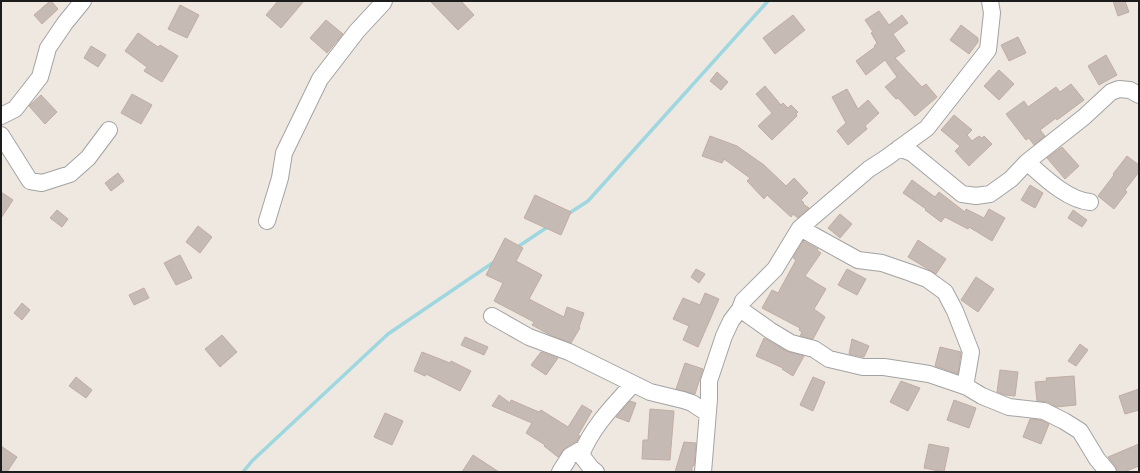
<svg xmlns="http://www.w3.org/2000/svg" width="1140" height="473" viewBox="0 0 1140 473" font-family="Manrope,sans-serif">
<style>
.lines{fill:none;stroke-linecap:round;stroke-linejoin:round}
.stream{stroke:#9ed7df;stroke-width:3.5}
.building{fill:#c6bab4;stroke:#c1ada2}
.minor-casing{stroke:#a3a3a3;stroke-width:18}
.minor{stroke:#fff;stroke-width:16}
</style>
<rect width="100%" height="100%" fill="#eee8e1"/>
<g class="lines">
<path class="stream" d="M568,214L588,201L768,1
M516,248L549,226
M243,472L252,461L388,334L494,262"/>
</g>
<path class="building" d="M50,1H51L58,9L42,24L34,15Z
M278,1H304L281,28L266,15Z
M430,1H461L474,15L458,30Z
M1113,1H1125L1129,12L1118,16Z
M180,5L199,15L187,38L168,29Z
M879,11L889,25L902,15L908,23L893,34L905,51L895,58L922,87L926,84L937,97L915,116L898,98L896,99L885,87L897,77L885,60L866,75L856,61L875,47L874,46L877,43L871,33L873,32L865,20Z
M793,15L805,30L775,54L763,38Z
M326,20L343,34L327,53L310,38Z
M961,25L978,38V42L969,54L950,40Z
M138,33L158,47L160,45L178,56L162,82L144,71L147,67L125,51Z
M1018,37L1026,53L1009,61L1001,45Z
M91,46L106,55L98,67L84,58Z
M1106,55L1117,75L1099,85L1088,66Z
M999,70L1014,84L999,100L984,86Z
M717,72L728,82L721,90L710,81Z
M1071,84L1084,100L1057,120L1056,118L1040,130L1045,136L1034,145L1029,138L1026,140L1006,114L1024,101L1028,107L1056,87L1060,92Z
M765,86L781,105L783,103L788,108L791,105L798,112L796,114L797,116L772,140L758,126L772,113L756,94Z
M847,89L858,109L868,100L879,113L865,126L867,129L848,145L837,131L846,123L832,97Z
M132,94L152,105L141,124L121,113Z
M41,95L57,112L45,124L29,106Z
M954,115L972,130L967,135L972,141L979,136L982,138L984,136L992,144L969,166L955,151L960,146L941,130Z
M710,136L737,146L764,165L786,186L794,178L808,193L801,200L804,203L803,204L809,208L798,218L793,214L791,217L767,195L764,199L747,181L750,178L724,159L722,163L702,156Z
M1062,147L1079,166L1065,179L1047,158Z
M1127,156L1139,165V172L1125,190L1127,192L1114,209L1098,196L1114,175L1113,174Z
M118,173L124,181L111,191L105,183Z
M912,180L935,197L939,192L965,212L966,209L984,218L989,209L1005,218L992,241L969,227L968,229L945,217L941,222L925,210L926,209L903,193Z
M1030,185L1043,193L1035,208L1021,200Z
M1,192L13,200L1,218Z
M535,195L571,212L561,235L524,218Z
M57,210L68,219L62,227L50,218Z
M1073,210L1087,220L1082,227L1068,218Z
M840,214L852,224L840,238L828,228Z
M198,226L212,237L200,253L186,242Z
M505,238L523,248L516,261L542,275L529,299L564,317L567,307L584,313L579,327L580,328L571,343L552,336L532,325L534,322L494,301L503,283L486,275Z
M918,240L946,259L936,274L908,257Z
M803,241L818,249L817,250L821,253L805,276L826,289L814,309L825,317L813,339L800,336L802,332L799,330L800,328L762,308L772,290L778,293L796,260L793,258Z
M180,255L192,278L176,285L164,263Z
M696,269L705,274L699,283L691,277Z
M847,269L866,279L857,295L838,285Z
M976,277L994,289L978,312L961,300Z
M144,288L149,298L134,305L129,295Z
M705,293L719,299L698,347L683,340L689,326L673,319L683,298L700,305Z
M22,303L30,310L22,320L14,313Z
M222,335L237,352L220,367L205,349Z
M465,337L488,347L484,355L461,345Z
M764,338L786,351L804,356L793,376L782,369L783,368L756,356Z
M852,339L869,346L864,357L849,354Z
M1080,344L1088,350L1076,366L1068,361Z
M940,347L961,352L958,374L935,366Z
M422,352L450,363L451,361L471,371L460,391L426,374L425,376L414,371Z
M541,352L558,358L546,375L531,365Z
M685,363L703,369L695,394L676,389Z
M1000,370L1018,372L1015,396L1005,395L997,392Z
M1074,376L1076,405L1056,407L1048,402L1037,401L1035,382L1047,381L1046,378Z
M76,377L92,390L86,398L69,386Z
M813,377L825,382L813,411L800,405Z
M901,381L920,388L908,411L890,402Z
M1139,389V410L1125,414L1119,396Z
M499,395L510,403L511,400L539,412L541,410L568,427L582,405L592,411L578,435L580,436L577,441L565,448L558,457L544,446L545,445L526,433L532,423L492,406Z
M954,400L976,408L969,428L947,420Z
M630,401L636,403L629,422L616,417Z
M650,409L674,411L670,460L642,459L643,440H648Z
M385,413L403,421L392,445L374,437Z
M1030,419L1041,420L1049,424L1041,444L1023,437Z
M684,442L696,443L694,466H692V472H675Z
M929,444L949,448L944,472L924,468Z
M1139,444V466L1124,472H1117L1115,466L1108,457Z
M1,446L17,457L7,472H1Z
M473,455L499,472H462Z"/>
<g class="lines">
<g class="minor-casing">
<path id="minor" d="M1,116L15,109L40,77L48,48L65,23L83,1
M1,135L30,181L42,183L70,174L88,158L109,130
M899,148L912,153L962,194L976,196L990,194L1011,179L1027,162L1084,117L1111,92L1119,89L1130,90L1139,95
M1027,162C1044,177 1067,200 1090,202
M267,221L280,178L284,153L320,79L357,31L383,3L384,1
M800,228L858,260L882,263L911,273L927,279L945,292L955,311L971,352L966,381L967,387L982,396L1009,407L1044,411L1064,421L1080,431L1097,459L1108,472
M740,309L771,331L791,343L814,349L829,359L863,367H884L929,374L967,387
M492,316L529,337L569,352L650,392L683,400L692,403L707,413
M560,472L570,456L584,448
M596,472L591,468L581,455C592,427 613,406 633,384
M703,472L709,399V381L724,336L731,321L740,309L743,301L775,269L800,228L869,169L886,158L927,128L988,50L992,13L990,1"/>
</g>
<use href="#minor" class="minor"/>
</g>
<rect width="1140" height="473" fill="none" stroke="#1c1c1c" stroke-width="4"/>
</svg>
